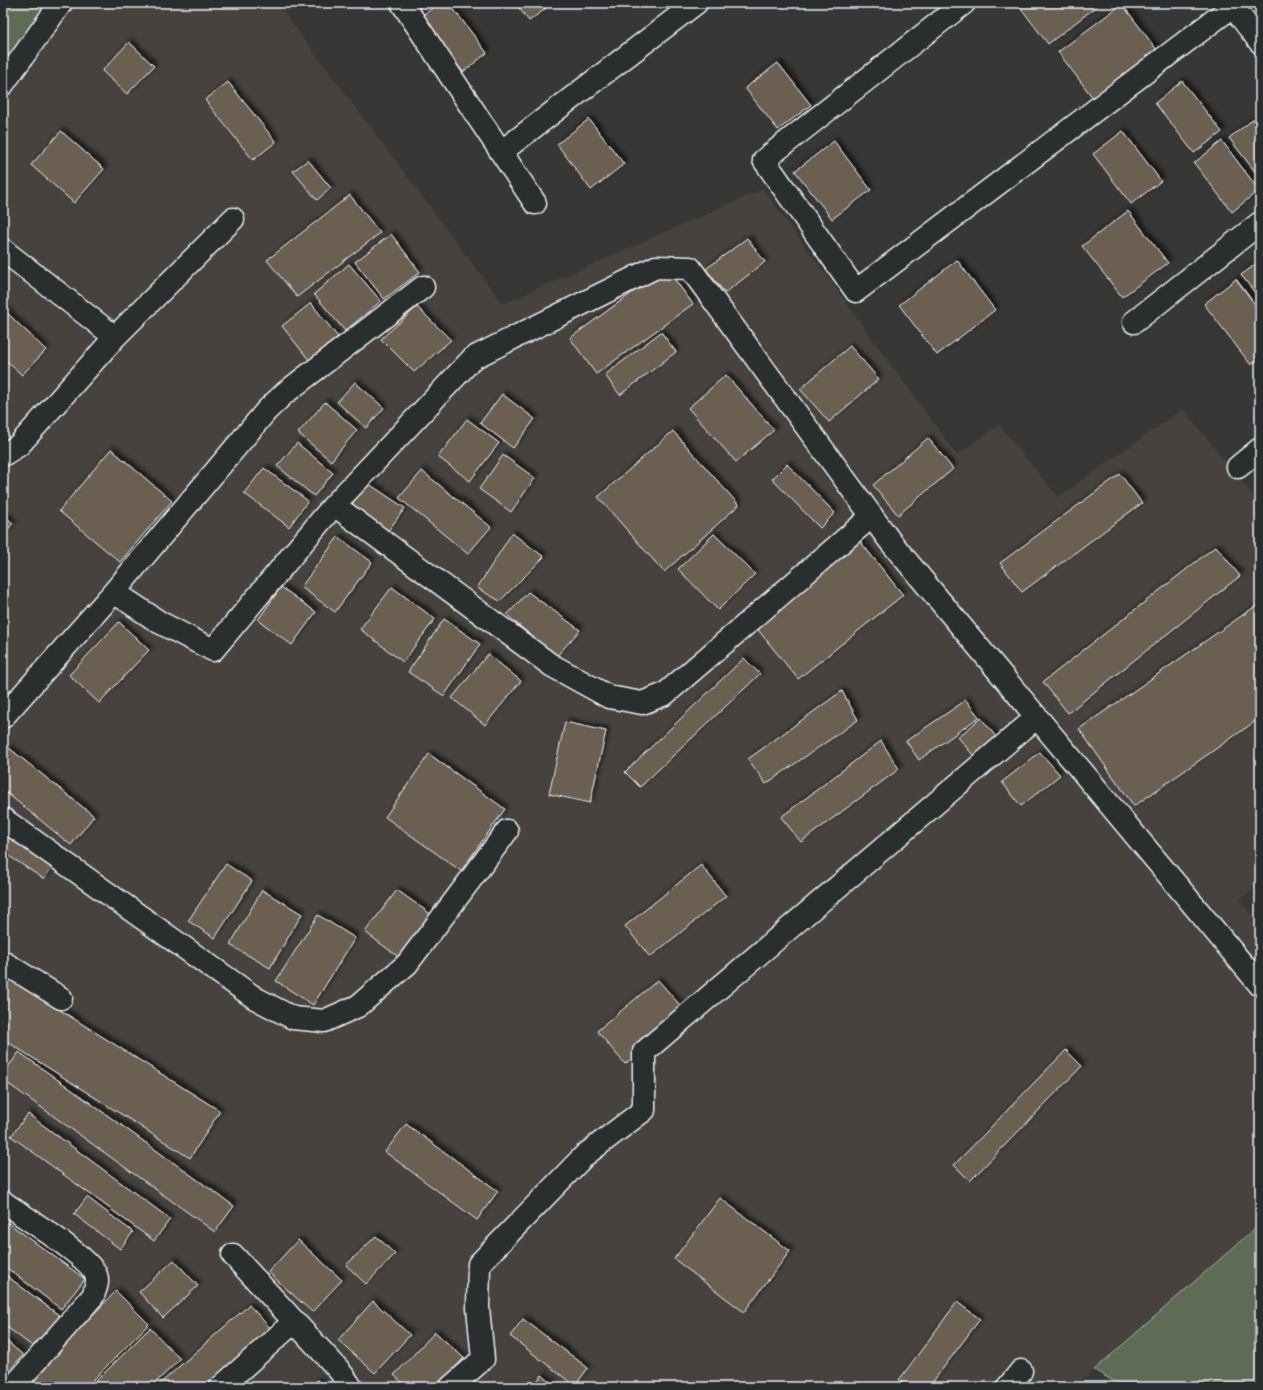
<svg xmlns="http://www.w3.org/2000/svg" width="1263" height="1390" viewBox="0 0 1263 1390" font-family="Dekko,sans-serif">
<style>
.built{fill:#46433d}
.green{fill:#5e6c54;stroke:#a3aea6}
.building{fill:#6a5f51;stroke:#e8f1f8;filter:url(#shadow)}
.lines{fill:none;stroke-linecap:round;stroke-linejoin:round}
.minor-casing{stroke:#e8f1f8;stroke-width:25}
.minor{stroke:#2a2d2e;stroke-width:22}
</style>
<defs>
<filter id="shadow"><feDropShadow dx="3.5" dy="-3.5" stdDeviation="2" flood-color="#0009"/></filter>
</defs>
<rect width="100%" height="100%" fill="#373735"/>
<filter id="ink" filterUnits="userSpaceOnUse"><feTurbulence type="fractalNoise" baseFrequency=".025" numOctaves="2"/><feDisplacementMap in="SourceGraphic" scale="8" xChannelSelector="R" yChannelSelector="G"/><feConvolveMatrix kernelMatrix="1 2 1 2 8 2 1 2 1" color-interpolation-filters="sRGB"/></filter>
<g filter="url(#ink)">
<path class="built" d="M68,3H277L503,304L763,189L957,455L999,425L1058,497L1183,409L1260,504V884L1240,900L1260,926V1224L1074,1387H3V88Z"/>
<path class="green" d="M3,3H68L3,88Z
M1260,1224V1387H1124L1094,1370Z"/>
<path class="building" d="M439,3H449L487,53L463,72L420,17Z
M515,3H553L529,21Z
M1017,3H1101L1048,44Z
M1122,4L1157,50L1093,98L1058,52Z
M129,42L154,66L127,94L102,71Z
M778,63L811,105L778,130L745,88Z
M1182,81L1222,132L1194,153L1155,103Z
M228,82L276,142L253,160L205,100Z
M1259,115L1260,116V178L1229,138Z
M589,119L624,164L591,190L557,144Z
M61,131L104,169L74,203L31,165Z
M1123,131L1161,181L1131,204L1093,154Z
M834,141L871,190L832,219L795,171Z
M1222,141L1259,190L1232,212L1194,163Z
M308,160L331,188L317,200L293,171Z
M350,195L380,233L297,297L267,260Z
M1128,211L1168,263L1122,297L1082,246Z
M391,234L420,272L384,299L355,262Z
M747,238L765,262L725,293L706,269Z
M957,260L995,310L937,355L899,305Z
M1260,261V299L1241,275Z
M349,264L381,301L345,331L314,294Z
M666,268L693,304L596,374L570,338Z
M1236,279L1260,311V358L1251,365L1204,304Z
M311,303L338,337L309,360L282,326Z
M417,307L451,340L414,372L381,339Z
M3,309L46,350L22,375L3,358Z
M661,332L676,352L620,395L605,375Z
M850,346L879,379L829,422L800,389Z
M726,375L774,430L736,462L688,408Z
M355,382L384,408L366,428L337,402Z
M502,394L535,419L513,448L480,423Z
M325,402L357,430L331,461L298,433Z
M467,419L499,443L470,481L438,457Z
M673,431L739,505L664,572L598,497Z
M928,438L953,469L898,515L873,485Z
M297,443L333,473L314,496L277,466Z
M111,449L172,501L120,562L59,511Z
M503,455L535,478L511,512L479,489Z
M787,464L835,513L820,528L772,479Z
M264,468L308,501L289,527L244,493Z
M422,471L491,527L468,554L399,498Z
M1120,474L1142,503L1022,592L1000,563Z
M366,482L405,508L385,535L349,509Z
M3,515L13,523L3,536Z
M512,533L544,557L500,601L477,588Z
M714,534L755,574L718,610L678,569Z
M338,537L372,562L335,612L301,587Z
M859,540L903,595L798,679L754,625Z
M1216,546L1240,576L1068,713L1043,682Z
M281,587L316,612L292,645L258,620Z
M392,587L435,619L403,662L360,629Z
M528,592L580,630L556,657L507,615Z
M1260,603V718L1134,806L1079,729Z
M444,619L480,644L444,696L408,672Z
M119,622L149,650L99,703L69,675Z
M488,654L521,681L485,725L452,698Z
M744,658L760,674L640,787L625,772Z
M842,691L858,720L766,784L748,759Z
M966,700L979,717L919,760L906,741Z
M981,718L1001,743L978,761L958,737Z
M565,722L606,731L590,803L549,794Z
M881,741L899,769L801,842L781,817Z
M9,748L94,816L71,845L3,790V756Z
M1040,752L1060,775L1021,806L1002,782Z
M429,754L505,809L461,871L385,817Z
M3,826L56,861L44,879L3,852Z
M226,864L252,881L215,938L188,921Z
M701,865L726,896L650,957L625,926Z
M262,890L302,914L270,968L230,945Z
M397,890L432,915L400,958L365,932Z
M318,915L355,938L313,1005L276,981Z
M3,974L220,1111L190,1158L3,1039Z
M658,980L686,1012L625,1064L597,1031Z
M1066,1050L1082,1066L970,1181L954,1165Z
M19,1052L234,1206L215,1232L3,1080V1074Z
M28,1114L170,1219L154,1241L11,1136Z
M406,1124L498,1191L477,1220L385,1152Z
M87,1197L133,1232L120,1249L74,1214Z
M720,1198L790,1251L744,1312L674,1259Z
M3,1219L85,1279L61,1309L3,1265Z
M376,1236L395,1254L366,1284L346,1265Z
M298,1240L342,1280L312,1312L268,1272Z
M174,1260L198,1286L163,1318L139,1292Z
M3,1273L64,1319L40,1352L3,1324Z
M116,1291L149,1324L86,1387H22Z
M373,1301L410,1335L375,1373L338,1340Z
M957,1302L980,1319L929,1387H908L899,1380Z
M249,1305L276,1334L216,1387H156Z
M523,1319L588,1368L575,1386L510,1336Z
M150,1328L180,1359L151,1387H90Z
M435,1332L464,1358L437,1387H407L394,1375Z
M3,1338L23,1355L3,1378Z
M542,1375L556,1387H532Z
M317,1380L325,1387H310Z"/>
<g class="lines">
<g class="minor-casing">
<path id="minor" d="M402,3L535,203
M964,3L764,160L856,291L1233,6
M1230,3L1260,42
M3,84L61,3
M501,152L696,3
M3,250L115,337
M1134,322L1260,223
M3,455L19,445L115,337L233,219
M1238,467L1260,449
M334,505L473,358L656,267L690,268L890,541L1260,985
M114,592L267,410L285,393L423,287
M3,717L114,592L159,622L213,650L334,505L551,665L609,697L642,703L665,694L872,516
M3,819L255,998L293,1018L324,1021L358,1006L407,964L507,831
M3,962L61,998
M3,1202C22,1216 89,1256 96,1275C99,1282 95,1289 93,1296L13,1387
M233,1255L339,1370L351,1387
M221,1387L294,1322
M451,1387L483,1359L478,1308L479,1264L585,1155L644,1110V1052L1037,717
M1008,1387L1021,1371"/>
</g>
<use href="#minor" class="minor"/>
</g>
</g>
<rect width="1263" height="1390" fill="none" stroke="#2a2d2e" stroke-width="16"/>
<rect x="8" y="8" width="1247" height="1374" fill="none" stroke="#e8f1f8" stroke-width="1.5" filter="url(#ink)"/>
</svg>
